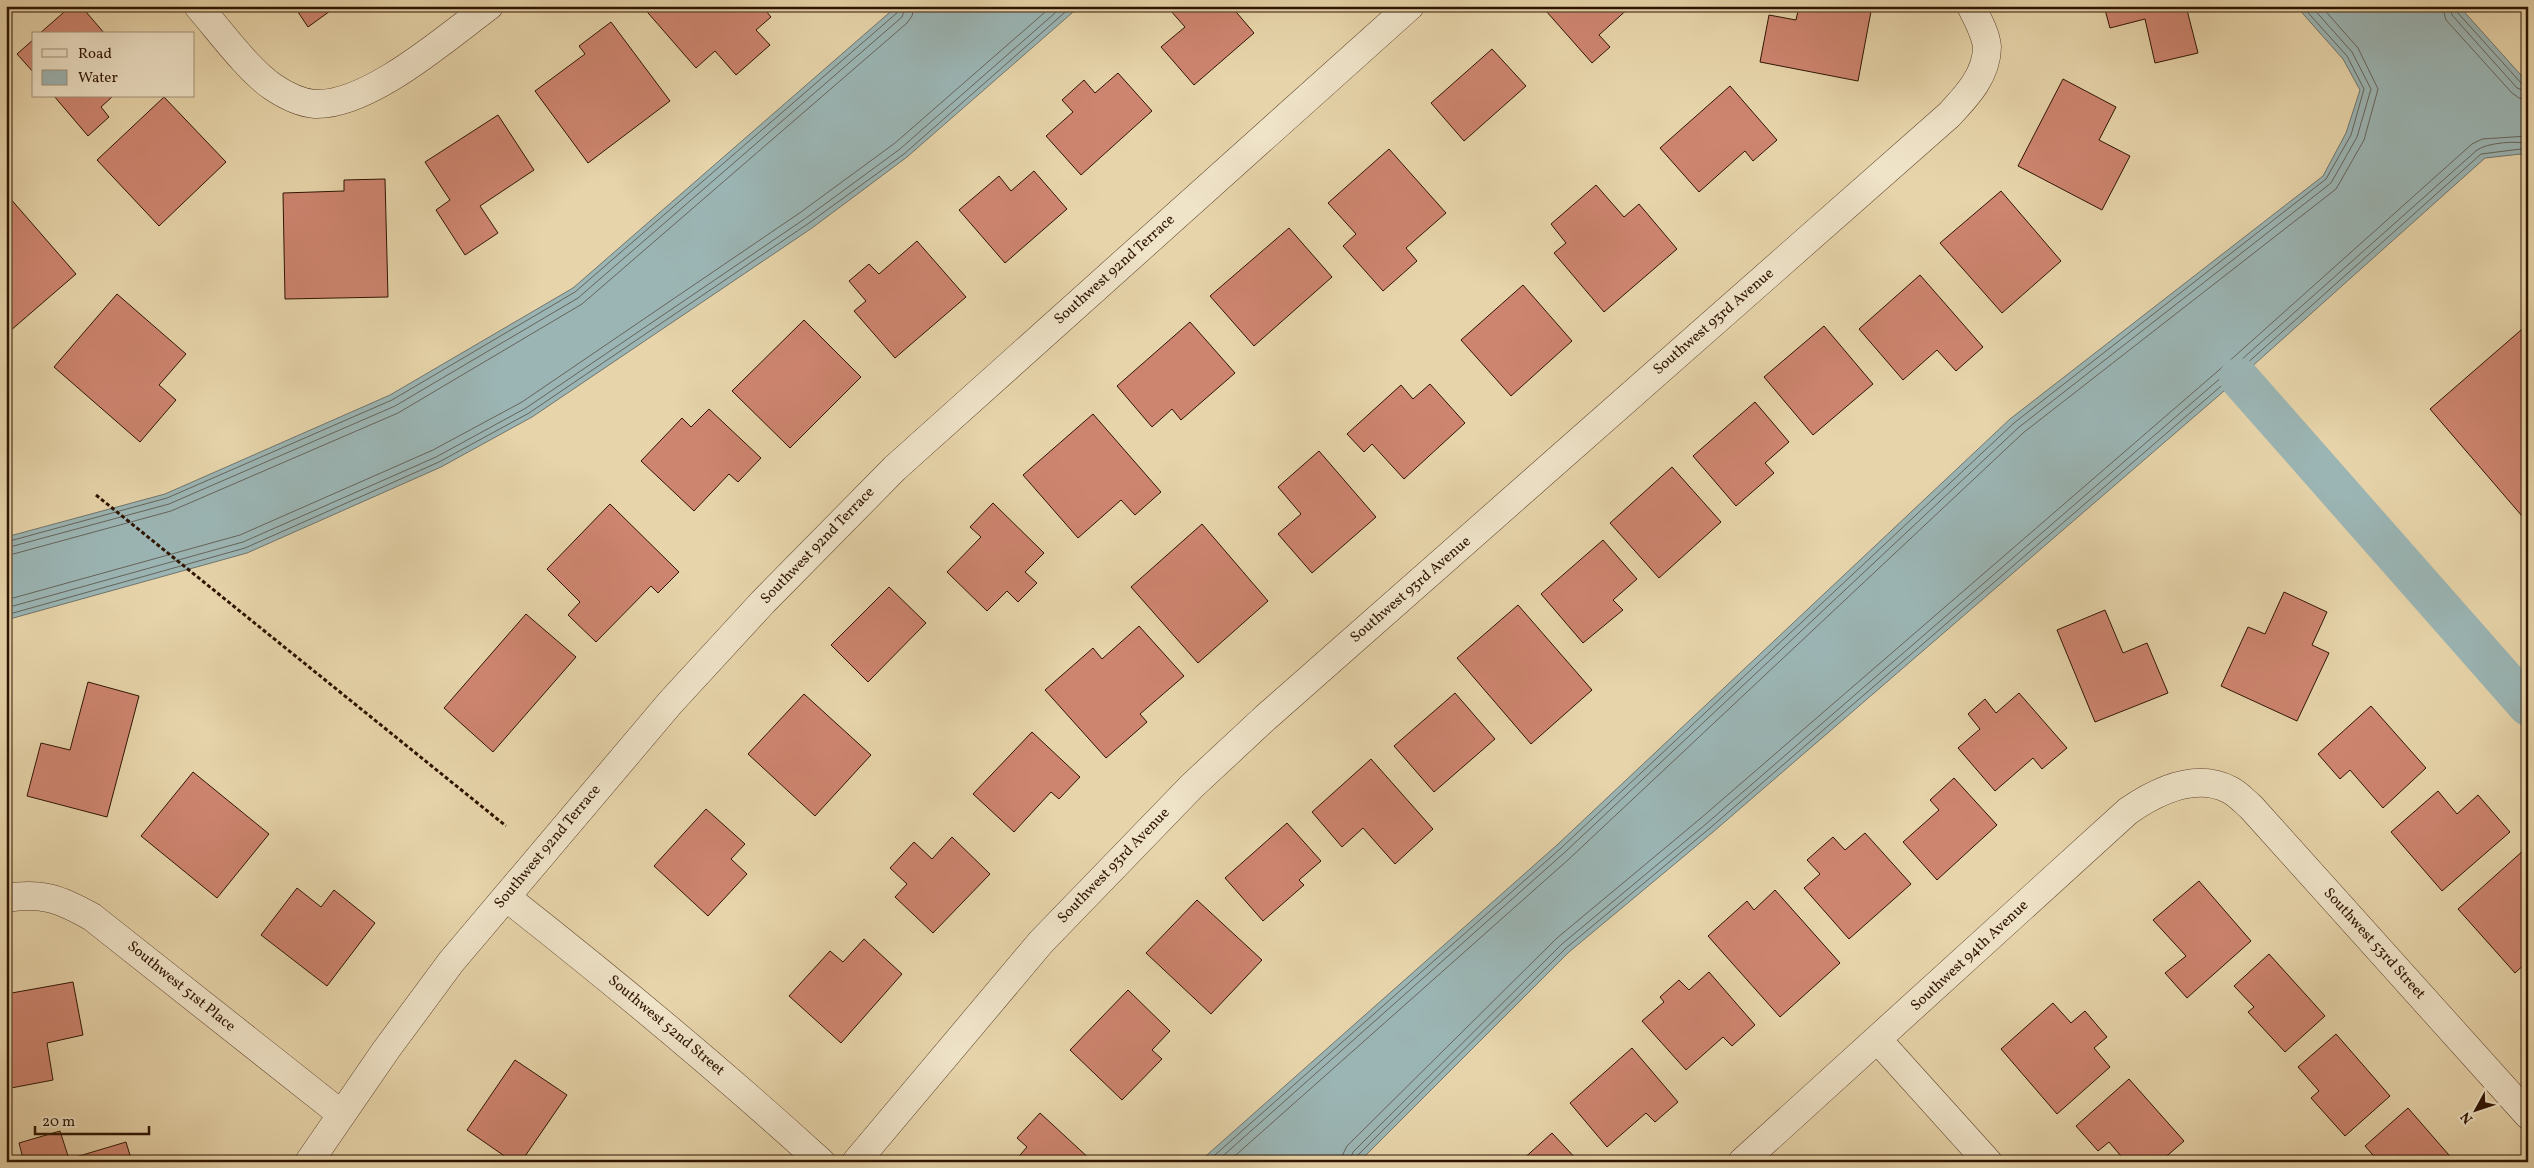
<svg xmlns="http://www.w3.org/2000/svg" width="2534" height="1168" viewBox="0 0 2534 1168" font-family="Vollkorn,serif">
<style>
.water{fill:#9bb5b4;stroke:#70756d}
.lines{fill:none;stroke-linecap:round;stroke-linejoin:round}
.shore{stroke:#65645b;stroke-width:1}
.canal{stroke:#9bb5b4;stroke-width:40}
.building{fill:#ce8570;stroke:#2f1402}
.minor-casing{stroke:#5d442c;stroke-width:29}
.path{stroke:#2f1402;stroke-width:3;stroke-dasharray:4 2.5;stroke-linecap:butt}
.minor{stroke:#efe3c8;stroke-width:28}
.labels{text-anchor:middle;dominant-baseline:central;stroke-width:4.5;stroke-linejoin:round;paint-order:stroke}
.street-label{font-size:15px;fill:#2f1402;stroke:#efe3c8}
</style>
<rect width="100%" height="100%" fill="#e7d4aa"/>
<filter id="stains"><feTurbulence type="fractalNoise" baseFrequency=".004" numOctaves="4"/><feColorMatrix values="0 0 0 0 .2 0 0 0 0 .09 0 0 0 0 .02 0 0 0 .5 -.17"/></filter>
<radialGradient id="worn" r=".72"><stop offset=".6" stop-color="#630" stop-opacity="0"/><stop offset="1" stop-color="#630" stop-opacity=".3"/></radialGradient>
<path class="water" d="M897,6H1080L907,157L812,228L532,417L441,467L247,553L6,620V537L165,494L390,395L573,288Z
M2296,6H2459L2528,83V160L2521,154L2485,158L2239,378L1713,832L1569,952L1359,1162H1199L1557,845L2010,419L2323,176L2346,133L2360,90L2343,59Z"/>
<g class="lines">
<path class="shore" d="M2442,6L2446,20L2512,93L2519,98L2528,100
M2450,6L2452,15L2517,88L2528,92
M2456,6L2457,12L2522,84L2528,86
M6,542L167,498L392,400L575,292L898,12L900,6
M6,548L169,504L395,406L578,298L902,17L906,6
M6,556L171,511L398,413L582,304L907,23L912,16L914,6
M6,600L240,535L433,450L522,402L801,212L895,143L1052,6
M6,608L243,542L436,457L526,408L806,218L900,149L1063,6
M6,615L245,548L439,462L529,413L809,223L904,154L1072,6
M1207,1162L1560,849L2014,423L2326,179L2351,135L2364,89L2347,56L2302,6
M1216,1162L1564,853L2018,428L2331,183L2357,137L2371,89L2352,52L2311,6
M1228,1162L1569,859L2023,433L2336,189L2364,140L2378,89L2358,48L2321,6
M1342,1162L1343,1154L1347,1146L1557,938L1701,818L2226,364L2472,144L2482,139L2528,136
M1349,1162L1353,1152L1562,944L1706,824L2231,369L2477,150C2487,143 2517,140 2528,144
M1355,1162L1357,1156L1566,948L1710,828L2235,374L2481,154L2521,149L2528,153"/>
<path class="canal" d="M2239,378L2528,706"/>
</g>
<path class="building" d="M71,6H81L105,34H39Z
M294,6H337L308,27Z
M642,6H762L771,17L756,30L770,45L736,75L715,51L696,68Z
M1175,6H1231L1254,33L1194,85L1161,47L1185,27L1170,10Z
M1551,6H1631L1599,35L1610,47L1592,63L1546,11Z
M1799,6H1872L1858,81L1760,62L1769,15L1796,20Z
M2104,6H2186L2198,53L2155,63L2145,19L2110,28Z
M611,22L670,101L588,163L535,91L585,54L579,46Z
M34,39V73L17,54Z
M1492,49L1526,86L1464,141L1431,103Z
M1118,73L1152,111L1081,175L1046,136L1073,112L1062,100L1084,80L1095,93Z
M2063,79L2116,107L2099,140L2130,156L2102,210L2018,166Z
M1730,86L1777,140L1753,161L1745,151L1699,192L1660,148Z
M54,96H113L101,107L109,117L88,136Z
M164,97L226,162L159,226L97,160Z
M498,115L534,170L480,206L498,233L465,255L436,210L450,200L425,162Z
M1389,149L1446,213L1406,248L1417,261L1383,291L1343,246L1356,234L1328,203Z
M1034,171L1067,209L1005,263L959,210L999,176L1011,191Z
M385,179L388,297L285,299L283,193L344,191V180Z
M1596,185L1624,217L1639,204L1677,249L1604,312L1554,253L1566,243L1551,224Z
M2001,191L2061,261L2002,313L1940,243Z
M9,197L76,274L10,331L6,326V199Z
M1289,228L1332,277L1254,346L1210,296Z
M917,241L966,297L895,358L854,311L866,301L849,281L869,264L879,274Z
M1920,275L1983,347L1956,371L1937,350L1903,380L1859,329Z
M1523,285L1572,341L1511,396L1461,340Z
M117,294L186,354L159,385L176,400L140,442L54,367Z
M804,320L861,377L790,448L732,391Z
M1190,322L1235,373L1181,420L1172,409L1152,427L1117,386Z
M2528,324V523L2430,409Z
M1824,326L1873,384L1813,435L1764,377Z
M1430,384L1465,423L1404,479L1372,444L1364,452L1347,434L1401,385L1413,399Z
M1755,402L1789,442L1765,463L1774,473L1736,506L1693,456Z
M709,409L761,458L738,482L729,474L694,511L641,461L682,418L691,427Z
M1093,414L1161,492L1135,515L1121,500L1078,538L1023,475Z
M1319,451L1376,517L1312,573L1278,534L1301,514L1278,487Z
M1672,467L1721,522L1659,578L1610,523Z
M993,503L1044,553L1025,572L1037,583L1018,602L1007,591L987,611L947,572L981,537L970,527Z
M610,504L679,572L658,593L651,586L596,642L568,615L580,602L547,569Z
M1202,524L1268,601L1198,663L1131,587Z
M1603,540L1637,579L1613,600L1623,610L1583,643L1541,594Z
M889,587L926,623L868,682L831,645Z
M2284,592L2327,612L2312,645L2329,653L2297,721L2221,686L2248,627L2265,634Z
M1518,605L1592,690L1531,744L1457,658Z
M2105,610L2123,653L2147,643L2168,693L2095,722L2057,630Z
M526,614L576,657L493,752L444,708Z
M1139,626L1184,676L1140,714L1147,722L1106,758L1045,690L1093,648L1102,659Z
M88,682L139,696L107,817L27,796L41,743L70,750Z
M1455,693L1495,739L1434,792L1394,746Z
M2019,693L2067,748L2042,769L2033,758L1995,791L1958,748L1980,729L1968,714L1985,699L1996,713Z
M804,694L871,755L815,816L748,754Z
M2371,706L2426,768L2383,808L2350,770L2340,779L2318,754Z
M1032,732L1080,777L1059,799L1051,792L1014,832L973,794Z
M1371,759L1433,829L1395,864L1363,828L1342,847L1312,812Z
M193,772L269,834L217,898L141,836Z
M1954,778L1997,825L1937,880L1903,842L1939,810L1930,800Z
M2438,791L2457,814L2478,795L2510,832L2442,891L2391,832Z
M706,809L745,844L731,859L747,874L708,916L654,866Z
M1287,823L1321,861L1299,880L1304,885L1263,921L1225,878Z
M1865,833L1911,884L1849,939L1804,888L1820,874L1807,860L1833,837L1845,850Z
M952,837L990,874L933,933L895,897L907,884L890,868L914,842L932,859Z
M2525,849L2528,852V961L2515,973L2458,909Z
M2199,881L2251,941L2187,998L2165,973L2186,956L2153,920Z
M297,888L321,907L334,890L375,923L327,986L261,935Z
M1775,890L1840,963L1780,1017L1708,936L1747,901L1754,910Z
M1197,900L1262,960L1211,1014L1146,953Z
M864,939L902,974L841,1043L789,996L830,951L843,962Z
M2269,954L2325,1016L2285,1052L2248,1012L2254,1007L2234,986Z
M1709,972L1755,1025L1732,1046L1723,1037L1686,1070L1642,1021L1664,1002L1660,997L1679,980L1689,990Z
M73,982L83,1035L47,1043L53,1080L6,1089V994Z
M1128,990L1170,1031L1152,1050L1162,1059L1122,1100L1070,1050Z
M2053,1003L2071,1023L2085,1011L2107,1037L2094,1048L2110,1067L2057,1114L2001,1049Z
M2336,1034L2390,1096L2345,1136L2311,1098L2319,1091L2298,1067Z
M1632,1048L1678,1102L1655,1122L1646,1113L1607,1147L1570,1103Z
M515,1060L567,1095L521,1162H513L467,1130Z
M2129,1079L2184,1141L2160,1162H2126L2109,1142L2098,1151L2076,1126Z
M2408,1108L2455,1162H2379L2365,1146Z
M1040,1113L1092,1161V1162H1014L1027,1147L1017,1138Z
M60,1131L69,1159L126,1142L132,1162H24L19,1143Z
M1552,1133L1579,1162H1520Z"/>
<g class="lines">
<g class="minor-casing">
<path id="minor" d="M198,6C219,30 248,70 273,87C285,95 301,103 315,104C369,106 447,37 489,6
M506,897C614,982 719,1069 821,1162
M6,898C42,892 60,899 92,917L341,1114
M1878,1040L1988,1162
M309,1162L386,1050L451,962L670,703L763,602L895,468L1410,6
M856,1162L1041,942L1192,786L1265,718L1949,115C1966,97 1987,75 1987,47C1986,34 1977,18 1971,6
M1742,1162L2128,811C2157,791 2196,772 2230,790C2238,794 2245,802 2251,807L2528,1115"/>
</g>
<path class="path" d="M96,495L506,826"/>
<use href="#minor" class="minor"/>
</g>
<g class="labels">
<g class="street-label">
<text transform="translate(1115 270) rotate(-42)">Southwest 92nd Terrace</text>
<text transform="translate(1714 322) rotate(-41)">Southwest 93rd Avenue</text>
<text transform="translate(818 546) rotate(-46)">Southwest 92nd Terrace</text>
<text transform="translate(1411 590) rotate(-41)">Southwest 93rd Avenue</text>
<text transform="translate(548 847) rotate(-50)">Southwest 92nd Terrace</text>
<text transform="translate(1114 866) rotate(-46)">Southwest 93rd Avenue</text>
<text transform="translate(2374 944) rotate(48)">Southwest 53rd Street</text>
<text transform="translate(1970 956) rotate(-43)">Southwest 94th Avenue</text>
<text transform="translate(181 987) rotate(39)">Southwest 51st Place</text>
<text transform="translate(666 1026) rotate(40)">Southwest 52nd Street</text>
</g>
</g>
<rect width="2534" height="1168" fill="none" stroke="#e7d4aa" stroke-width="25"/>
<rect x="8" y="8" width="2519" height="1153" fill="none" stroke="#2f1402" stroke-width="2.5"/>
<rect x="12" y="12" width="2509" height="1143" fill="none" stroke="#2f1402"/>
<rect x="32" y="32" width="162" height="65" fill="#efe3c8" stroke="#a29079"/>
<rect x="42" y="49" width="25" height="8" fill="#efe3c8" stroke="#a29079"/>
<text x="78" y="58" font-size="15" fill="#2f1402">Road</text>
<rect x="42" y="70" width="25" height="15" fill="#9bb5b4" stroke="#a29079"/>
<text x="78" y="82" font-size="15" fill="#2f1402">Water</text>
<g transform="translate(2476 1110) rotate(230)" stroke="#efe3c8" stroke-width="4" paint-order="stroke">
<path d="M0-4L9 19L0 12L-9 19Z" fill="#2f1402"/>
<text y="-8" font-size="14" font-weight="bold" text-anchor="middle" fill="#2f1402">N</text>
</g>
<path d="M35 1126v8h114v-8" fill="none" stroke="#2f1402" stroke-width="2.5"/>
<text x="42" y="1126" font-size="15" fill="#2f1402" stroke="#efe3c8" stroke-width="4" paint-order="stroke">20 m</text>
<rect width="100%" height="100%" filter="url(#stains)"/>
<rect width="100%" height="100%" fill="url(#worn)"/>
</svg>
